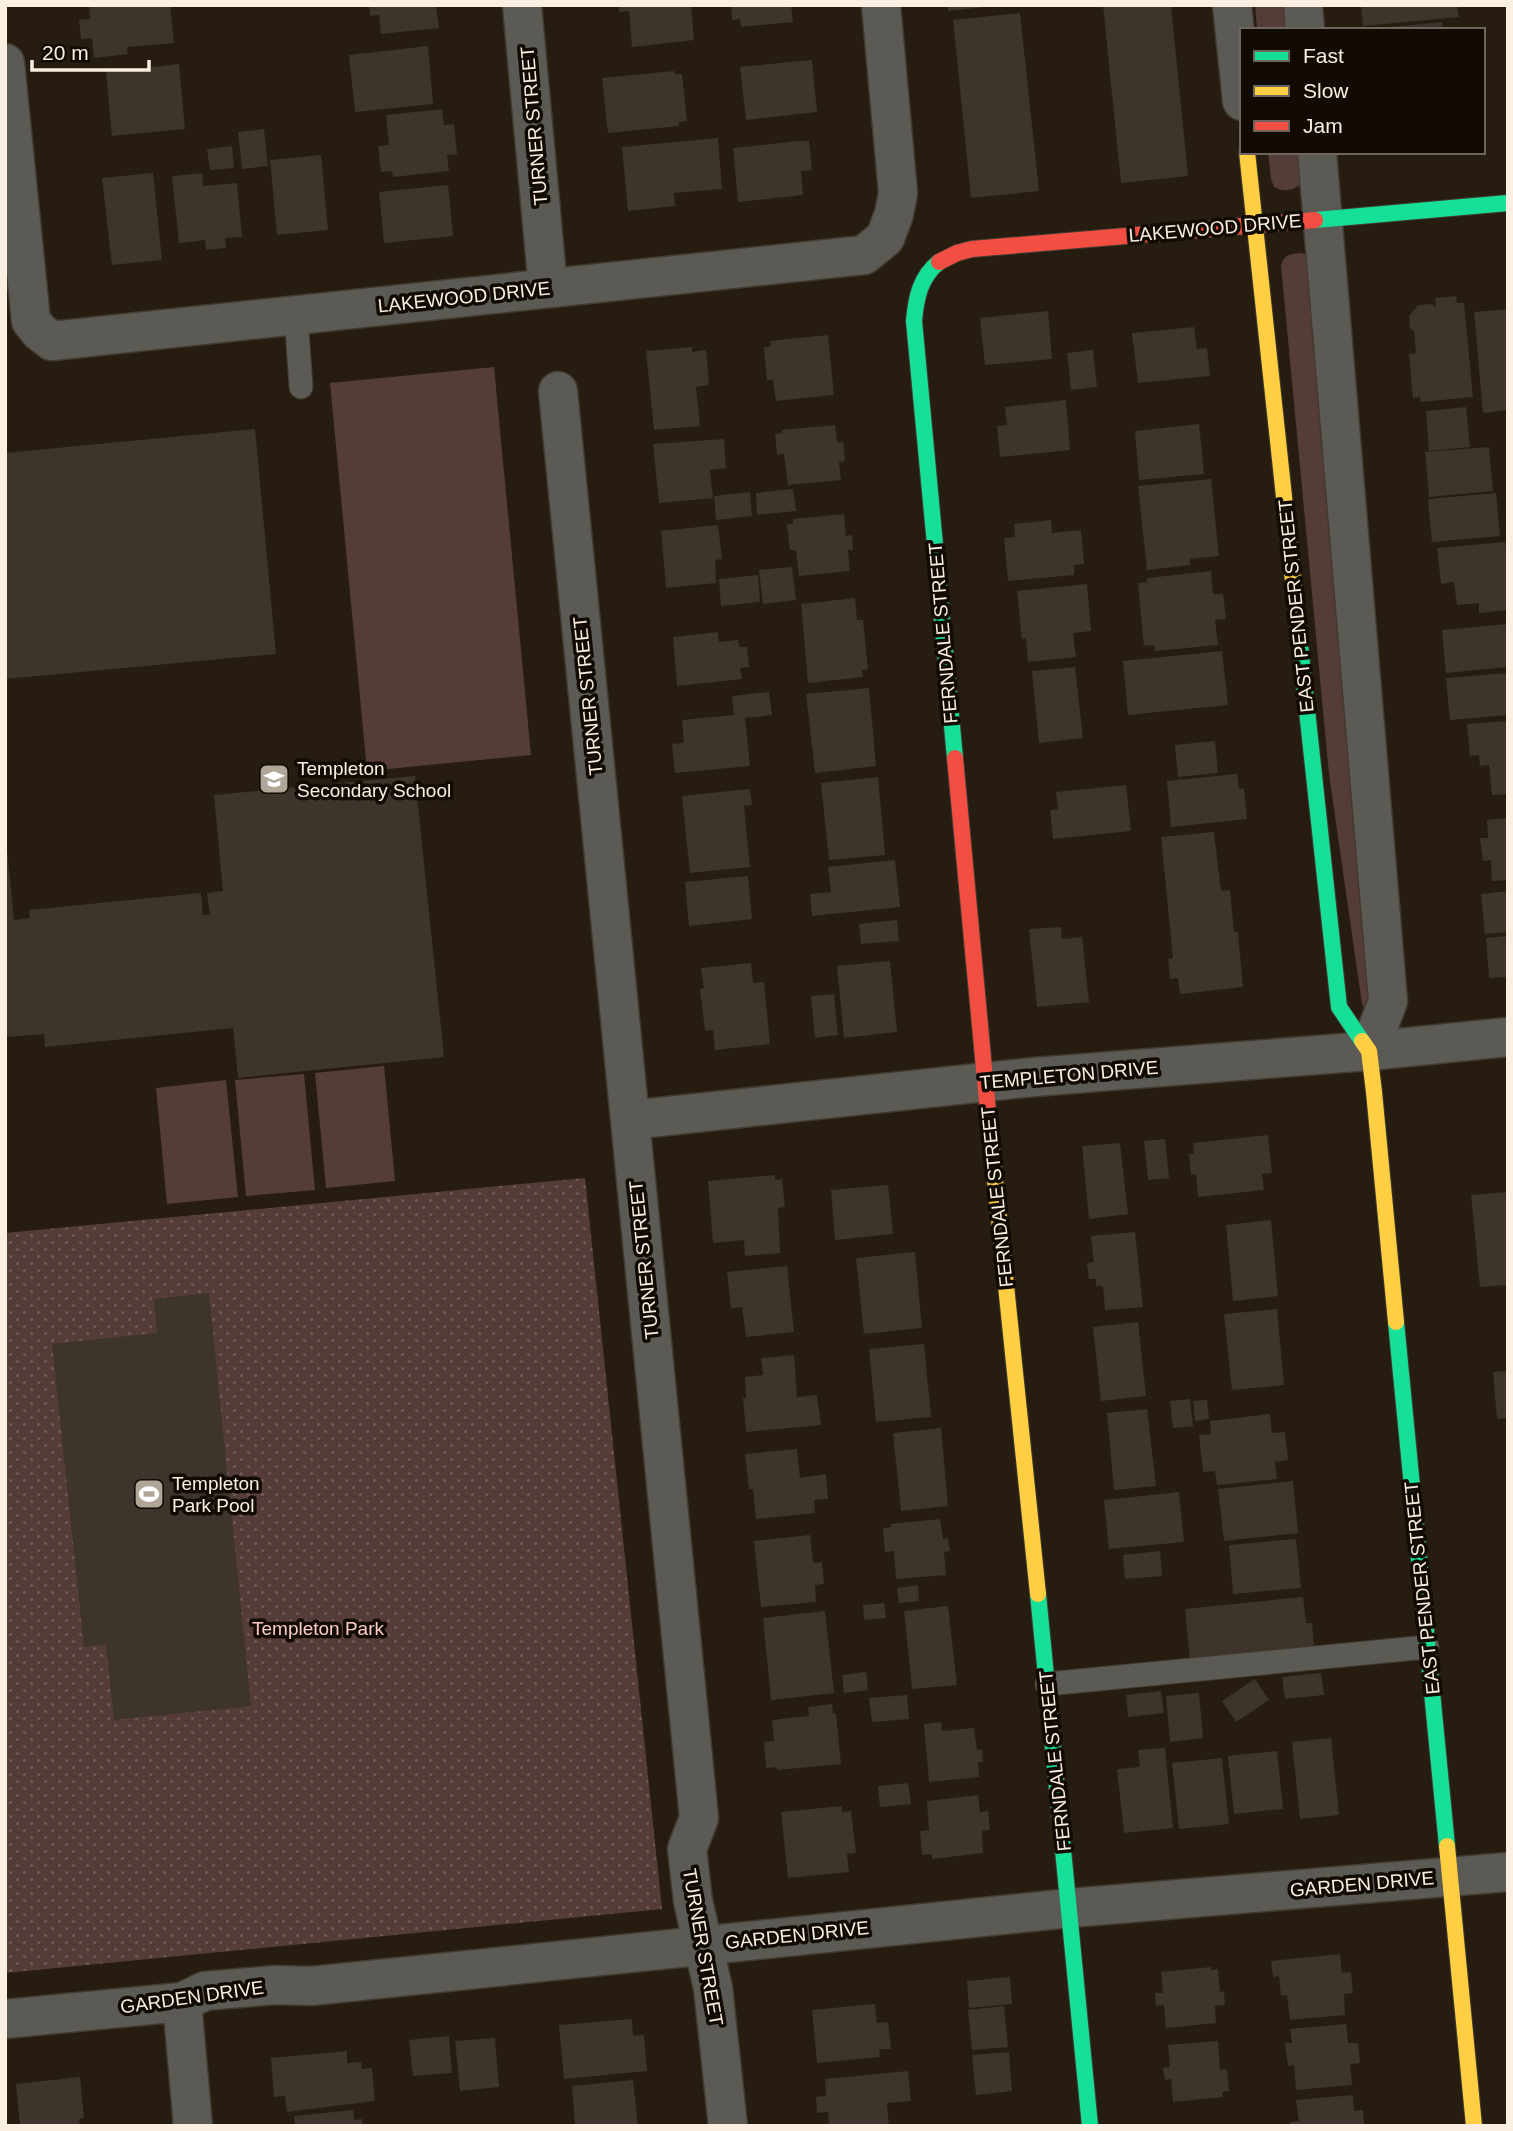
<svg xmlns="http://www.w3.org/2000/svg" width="1513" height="2131" viewBox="0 0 1513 2131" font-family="Arial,sans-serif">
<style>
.grass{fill:#563c39}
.park{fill:url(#park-dots)}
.building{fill:#3d342b}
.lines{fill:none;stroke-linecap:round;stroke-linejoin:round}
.lane-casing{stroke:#423a2f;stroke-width:25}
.street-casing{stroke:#423a2f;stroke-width:41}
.fast-casing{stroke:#423a2f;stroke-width:18}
.slow-casing{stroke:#423a2f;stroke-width:18}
.jam-casing{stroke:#423a2f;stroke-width:18}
.lane{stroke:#5c5a55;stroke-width:23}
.street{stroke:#5c5a55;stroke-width:38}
.fast{stroke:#16e098;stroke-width:16}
.slow{stroke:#ffcf43;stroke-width:16}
.jam{stroke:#f24e42;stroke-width:16}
.labels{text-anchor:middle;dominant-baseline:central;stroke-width:7;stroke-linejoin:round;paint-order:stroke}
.street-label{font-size:19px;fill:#faefe1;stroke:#110b03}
.poi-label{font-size:19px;fill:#faefe1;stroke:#110b03;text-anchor:start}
.park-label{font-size:19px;fill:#fbcac5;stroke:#110b03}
</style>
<defs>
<pattern id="park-dots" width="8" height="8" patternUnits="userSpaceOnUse" patternTransform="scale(1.75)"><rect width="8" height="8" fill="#563c39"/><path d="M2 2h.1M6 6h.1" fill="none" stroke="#6f5855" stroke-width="1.8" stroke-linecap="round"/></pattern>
</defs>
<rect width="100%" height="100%" fill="#261d10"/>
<path class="grass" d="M1255,5H1286L1288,30H1257Z
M1268,152H1299L1300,185C1291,191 1284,192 1274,187L1271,179Z
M1301,253L1307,255L1372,1003L1366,1014L1362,1004L1329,774L1281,265C1285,254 1290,254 1301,253Z
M494,367L531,755L367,771L330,383Z
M384,1066L395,1181L326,1188L315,1073Z
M304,1074L315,1190L246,1196L235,1080Z
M226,1080L238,1197L167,1204L156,1088Z"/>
<path class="park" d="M585,1178L662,1909L5,1973V1233Z"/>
<path class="building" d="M89,5H170L174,43L127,47L128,54L94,58L92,38L81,39L79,20L90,19Z
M369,5H436L439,28L381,34L379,15L370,16Z
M619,5H691L694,40L632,47L629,11L619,12Z
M731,5H791L793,22L741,27L740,19L732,20Z
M948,5H984V7L948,11Z
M1103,5H1171L1188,176L1121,183Z
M1361,5H1457L1459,17L1363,26Z
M1020,13L1039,191L971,198L953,20Z
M1442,22L1443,30H1380V28Z
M428,46L433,104L355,112L349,55Z
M812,60L817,112L746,120L740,67Z
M179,64L185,129L112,136L106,72Z
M674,71L675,74H682L687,121L679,122V126L608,133L602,78Z
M442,109L444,125L454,124L457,154L447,155L449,171L393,177L392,171L381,172L378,146L389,145L386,115Z
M264,129L268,166L242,169L238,132Z
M718,138L722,189L674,193L675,206L628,211L622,147Z
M798,141H809L812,170L801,171L803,195L738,202L733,148Z
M232,146L234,168L210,170L207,149Z
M321,155L328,230L277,235L270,160Z
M153,173L162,260L112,265L102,178Z
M202,173L203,186L237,183L242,237L225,238L226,248L206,250L205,240L179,243L172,176Z
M448,185L453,236L384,243L379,192Z
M1456,296L1457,303H1464L1473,397L1421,402L1420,397L1413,398L1409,354L1416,353L1414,331L1410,328L1409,316L1418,305L1431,304L1436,307L1435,298Z
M1508,309V410L1483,413L1474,312Z
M1048,311L1052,359L985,365L980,318Z
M1194,327L1197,349L1207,348L1210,376L1138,383L1132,333Z
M828,335L834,395L776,401L773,380H767L764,347H771L770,341Z
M692,347V352L706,350L709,385L696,387L700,426L654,430L646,351Z
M1093,350L1097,387L1071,390L1067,353Z
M1066,400L1070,450L1000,457L997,426L1007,425L1005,407Z
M1466,407L1470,447L1429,451L1426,411Z
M1199,424L1204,474L1139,480L1135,431Z
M835,425L837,443L843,442L845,461L839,462L841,480L788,485L784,454L777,455L775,434L782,433V430Z
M255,429L276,654L5,679V453Z
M724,439L726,468L710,470L713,498L659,503L653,444Z
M1489,447L1493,491L1429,497L1425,452Z
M1211,479L1219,556L1190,559V565L1147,570L1138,486Z
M793,489L796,511L757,515L756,493Z
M750,492L752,516L716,520L714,496Z
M1496,493L1500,536L1432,542L1428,499Z
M844,514L846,536L852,535L853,550H848L850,571L799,576L796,550H790L787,524H793V519Z
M1051,520L1052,533L1081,530L1084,564L1074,565V575L1008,581L1004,538L1015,537L1014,524Z
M718,525L722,559L715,560L716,583L666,588L661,531Z
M1505,542L1506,548H1508V610L1479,613V603L1457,605L1454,582L1441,584L1437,548Z
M792,567L796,600L763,604L759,570Z
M1211,571L1213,594H1223L1226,619L1215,620L1218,645L1155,651L1154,645L1144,646L1138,583L1147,582V578Z
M758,575L760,602L721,606L719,579Z
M1087,584L1091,631L1073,633L1076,657L1028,662L1026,638L1022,639L1017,591Z
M855,598L857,620H863L868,669L862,670L863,677L808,683L801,604Z
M1508,624V667L1446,673L1442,630Z
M718,632L719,642L738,640L739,647H747L749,667L740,668L742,679L677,686L673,637Z
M1222,651L1228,705L1128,715L1123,661Z
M1075,667L1083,738L1039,743L1032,671Z
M1508,673V715L1450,720L1446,678Z
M869,688L876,766L815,773L806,694Z
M769,692L772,715L745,718L750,766L675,773L672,744L684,743L682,720L734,715L732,696Z
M1508,721V794L1492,795L1489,765L1480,766L1479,755L1470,756L1467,724Z
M1215,741L1218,773L1178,777L1175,745Z
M1237,774L1239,789L1244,788L1247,819L1171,827L1167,781Z
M415,776L444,1057L238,1078L233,1028L45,1047L44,1034L5,1037V849H7L14,920L30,918L29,910L201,893L203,915H210L207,893L223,891L214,795Z
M878,777L885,855L829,860L821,783Z
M1126,785L1131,831L1053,839L1050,810L1058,809L1056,792Z
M750,789L752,805L744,806L750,867L690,873L682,796Z
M1508,818V880L1492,881L1491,860L1483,861L1480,838H1488L1487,820Z
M1214,832L1221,891L1230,890L1234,932H1238L1243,987L1180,994L1178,978L1170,979L1168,959L1173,958L1161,837Z
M895,860L900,907L812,916L810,894L831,892L828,867Z
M748,876L752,919L689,926L685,882Z
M1508,891V932L1485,934L1481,894Z
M897,920L899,941L861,944L859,924Z
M1061,927L1062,939L1082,937L1089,1002L1037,1007L1029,929Z
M1508,936V977L1489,978L1486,938Z
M890,961L897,1032L844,1038L837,966Z
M751,963L753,983L764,982L770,1044L715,1050L713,1030L705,1031L700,989L704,988L701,968Z
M834,994L838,1035L815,1038L811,996Z
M1268,1135L1272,1173L1262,1174L1264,1190L1198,1197L1196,1174L1191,1175L1189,1154H1194L1193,1143Z
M1165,1139L1169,1178L1148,1180L1144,1141Z
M1120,1143L1128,1214L1089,1219L1082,1146Z
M775,1175V1180L782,1179L785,1207L778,1208L780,1253L745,1256L744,1240L713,1243L708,1181Z
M888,1185L893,1234L835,1240L831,1190Z
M1508,1192V1285L1480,1287L1471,1195Z
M1271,1220L1278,1296L1233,1301L1226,1225Z
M1135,1232L1143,1307L1105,1310L1103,1286H1096V1279H1089L1087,1263L1094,1262L1091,1236Z
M915,1252L922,1328L864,1334L856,1258Z
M787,1266L794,1332L746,1337L742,1307L731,1308L727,1272Z
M209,1293L251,1706L114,1720L106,1644L84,1647L52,1344L157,1333L154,1299Z
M1277,1309L1284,1385L1232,1390L1224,1314Z
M1138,1322L1146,1396L1101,1401L1093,1327Z
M924,1344L931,1417L876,1422L869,1349Z
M794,1355L797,1397L817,1395L821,1425L746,1432L743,1398H746L745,1377L763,1375L761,1358Z
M1508,1371V1418L1497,1419L1493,1372Z
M1190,1399L1193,1426L1173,1428L1170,1401Z
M1207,1400L1209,1419L1195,1421L1193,1401Z
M1147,1409L1156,1486L1114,1490L1107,1413Z
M1270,1414L1272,1433L1285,1432L1288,1460L1275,1462L1277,1479L1217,1485L1215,1471L1203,1472L1199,1435L1211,1434L1210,1421Z
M941,1428L948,1506L901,1511L893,1433Z
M797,1449L800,1478L826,1474L828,1499L814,1500L815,1513L756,1519L753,1489H749L745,1454Z
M1293,1481L1298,1533L1224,1541L1218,1489Z
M1179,1492L1184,1542L1109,1549L1104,1500Z
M940,1519L943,1539L948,1538L950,1551L944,1552L946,1575L896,1579L894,1551L885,1552L883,1528L891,1527V1524Z
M810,1535L813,1563L822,1562L824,1584L815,1585L816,1602L761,1607L754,1541Z
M1296,1539L1301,1588L1233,1594L1229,1545Z
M1160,1551L1162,1576L1125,1579L1123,1555Z
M918,1585L919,1601L899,1603L897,1588Z
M1303,1597L1306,1623H1312L1314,1650L1190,1662L1185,1609Z
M884,1603L886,1618L864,1620L863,1605Z
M948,1606L957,1685L912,1689L904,1611Z
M825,1611L834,1693L771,1700L763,1618Z
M866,1672L868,1690L844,1693L842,1675Z
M1321,1673L1324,1695L1285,1699L1282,1677Z
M1255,1679L1269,1700L1236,1722L1222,1701Z
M1161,1691L1164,1713L1128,1717L1126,1695Z
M1199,1693L1203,1738L1170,1742L1166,1696Z
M907,1695L909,1719L872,1722L869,1698Z
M832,1704L833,1714L836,1713L841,1764L777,1770V1767L766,1768L764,1742L774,1741L772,1720L809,1716L808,1707Z
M941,1722L942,1731L974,1728L977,1750L982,1749L983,1762H978L979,1777L929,1782L924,1724Z
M1331,1738L1339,1815L1300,1819L1292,1742Z
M1165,1748L1173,1828L1124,1833L1117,1769L1140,1767L1138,1750Z
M1277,1751L1283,1809L1234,1814L1228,1756Z
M1222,1758L1229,1824L1179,1829L1172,1763Z
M908,1783L911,1804L880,1807L878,1786Z
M978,1795L980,1812L988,1811L990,1830L982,1831L983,1853L932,1859V1854L922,1855L920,1831L929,1830L927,1801Z
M842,1806V1812L851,1811L856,1853L847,1854L849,1872L788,1878L781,1812Z
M1340,1954L1342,1973L1351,1972L1353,1993L1344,1994L1345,2015L1290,2020L1287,1995L1281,1996L1279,1976L1273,1977L1271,1961Z
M1211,1967V1970L1218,1969L1220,1992L1224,1991L1225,2005L1215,2006L1216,2023L1166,2028L1164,2005L1156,2006L1155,1993H1163L1161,1972Z
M1010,1977L1012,2004L969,2008L967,1981Z
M875,2004L877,2023L888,2022L891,2049H879L880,2057L817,2063L812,2010Z
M1004,2006L1008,2047L972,2050L968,2010Z
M632,2019L633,2036L644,2035L647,2071L564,2079L559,2025Z
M1346,2024L1348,2043H1358L1360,2063L1350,2064L1352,2085L1296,2090L1294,2065L1288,2066L1285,2043H1292L1290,2029Z
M449,2036L452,2073L413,2076L409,2040Z
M495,2038L499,2087L460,2091L455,2041Z
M1218,2041L1220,2070L1227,2069L1229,2091L1222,2092L1223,2097L1173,2102L1171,2079L1165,2080L1163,2068L1170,2067L1168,2045Z
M347,2051V2063L361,2062L362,2069L372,2068L375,2101L287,2112L285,2096L274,2097L271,2058Z
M1009,2052L1012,2091L976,2095L972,2055Z
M908,2071L911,2101L887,2103L889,2126H829L828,2112L817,2113L816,2097L826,2096L825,2079Z
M80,2077L84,2118L79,2119L80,2126H20L16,2084Z
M633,2080L638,2126H575L572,2086Z
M1353,2095L1354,2111L1363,2110L1364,2126H1291L1290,2122L1299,2121L1296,2100Z
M353,2110L354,2120L362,2119V2126H295L294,2116Z"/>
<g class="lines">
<g class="lane-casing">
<path id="lane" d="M296,315L301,387
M1047,1684L1427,1647"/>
</g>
<g class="street-casing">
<path id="street" d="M522,5L548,288
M1232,5L1242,101
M1303,5L1305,30
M5,63L31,321L40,332L52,341L864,255L885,238L894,214L898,193L881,5
M1317,152L1388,1001L1369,1051
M558,391L699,1818L687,1849L693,1901L713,1988L728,2126
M630,1120L1034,1077L1369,1051L1508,1037
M182,2002L193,2126
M5,2019L182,2002L205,1991L275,1985L311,1986L1070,1908L1508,1872"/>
</g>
<g class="fast-casing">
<path id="fast" d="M1315,220L1508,203
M939,262C920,277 916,298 914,321L955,758
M1298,627L1339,1007L1362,1041
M1396,1322L1447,1846
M1038,1594L1090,2126"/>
</g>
<g class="slow-casing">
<path id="slow" d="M1247,152L1298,627
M1362,1041L1369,1051L1374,1092L1396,1322
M989,1122L1038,1594
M1447,1846L1474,2126"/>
</g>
<g class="jam-casing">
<path id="jam" d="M939,262L957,253L972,249L1315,220
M955,758L989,1122"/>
</g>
<use href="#lane" class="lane"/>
<use href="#street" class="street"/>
<use href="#fast" class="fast"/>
<use href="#slow" class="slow"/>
<use href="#jam" class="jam"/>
</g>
<defs>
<g id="school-square" transform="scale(1.575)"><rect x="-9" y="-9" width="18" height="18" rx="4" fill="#b0a698" stroke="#110b03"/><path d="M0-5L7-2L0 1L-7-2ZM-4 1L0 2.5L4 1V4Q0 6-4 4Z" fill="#fff"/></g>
<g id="stadium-square" transform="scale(1.575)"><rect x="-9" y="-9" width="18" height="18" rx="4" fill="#b0a698" stroke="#110b03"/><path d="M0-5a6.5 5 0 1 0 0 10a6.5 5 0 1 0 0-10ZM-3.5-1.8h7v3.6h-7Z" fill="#fff"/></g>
</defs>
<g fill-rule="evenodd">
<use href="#school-square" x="274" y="779"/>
<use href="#stadium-square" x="149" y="1494"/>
</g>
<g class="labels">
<g class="street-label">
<text transform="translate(534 126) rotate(-95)">TURNER STREET</text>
<text transform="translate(1215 228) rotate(-5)">LAKEWOOD DRIVE</text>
<text transform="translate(464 297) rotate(-6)">LAKEWOOD DRIVE</text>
<text transform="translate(1296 606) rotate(-96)">EAST PENDER STREET</text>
<text transform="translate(943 633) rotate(-95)">FERNDALE STREET</text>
<text transform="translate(588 696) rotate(-96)">TURNER STREET</text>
<text transform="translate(1069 1075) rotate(-5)">TEMPLETON DRIVE</text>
<text transform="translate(997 1197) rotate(-96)">FERNDALE STREET</text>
<text transform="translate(644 1260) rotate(-96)">TURNER STREET</text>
<text transform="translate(1422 1588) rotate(-96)">EAST PENDER STREET</text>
<text transform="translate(1055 1761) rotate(-96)">FERNDALE STREET</text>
<text transform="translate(1362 1884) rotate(-5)">GARDEN DRIVE</text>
<text transform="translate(797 1935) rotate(-6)">GARDEN DRIVE</text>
<text transform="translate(703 1947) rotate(80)">TURNER STREET</text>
<text transform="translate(192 1997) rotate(-8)">GARDEN DRIVE</text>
</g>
<g class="poi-label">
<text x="297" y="768">Templeton<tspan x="297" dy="22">Secondary School</tspan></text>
<text x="172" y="1483">Templeton<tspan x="172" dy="22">Park Pool</tspan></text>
</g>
<g class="park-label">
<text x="318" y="1628">Templeton Park</text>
</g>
</g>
<rect width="1513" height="2131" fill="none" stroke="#faefe1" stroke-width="14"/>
<rect x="1240" y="28" width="245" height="126" fill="#110b03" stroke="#6e665c" stroke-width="2"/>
<rect x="1254" y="51" width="35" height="10" fill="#16e098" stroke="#6e665c" stroke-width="2"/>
<text x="1303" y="63" font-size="21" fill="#faefe1">Fast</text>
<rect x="1254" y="86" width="35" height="10" fill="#ffcf43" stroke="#6e665c" stroke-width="2"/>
<text x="1303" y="98" font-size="21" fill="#faefe1">Slow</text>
<rect x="1254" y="121" width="35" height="10" fill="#f24e42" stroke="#6e665c" stroke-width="2"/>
<text x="1303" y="133" font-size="21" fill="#faefe1">Jam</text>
<path d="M32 60v10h117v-10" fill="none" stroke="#faefe1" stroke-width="3.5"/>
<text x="42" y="60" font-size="21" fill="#faefe1" stroke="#110b03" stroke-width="5" paint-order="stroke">20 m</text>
</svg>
